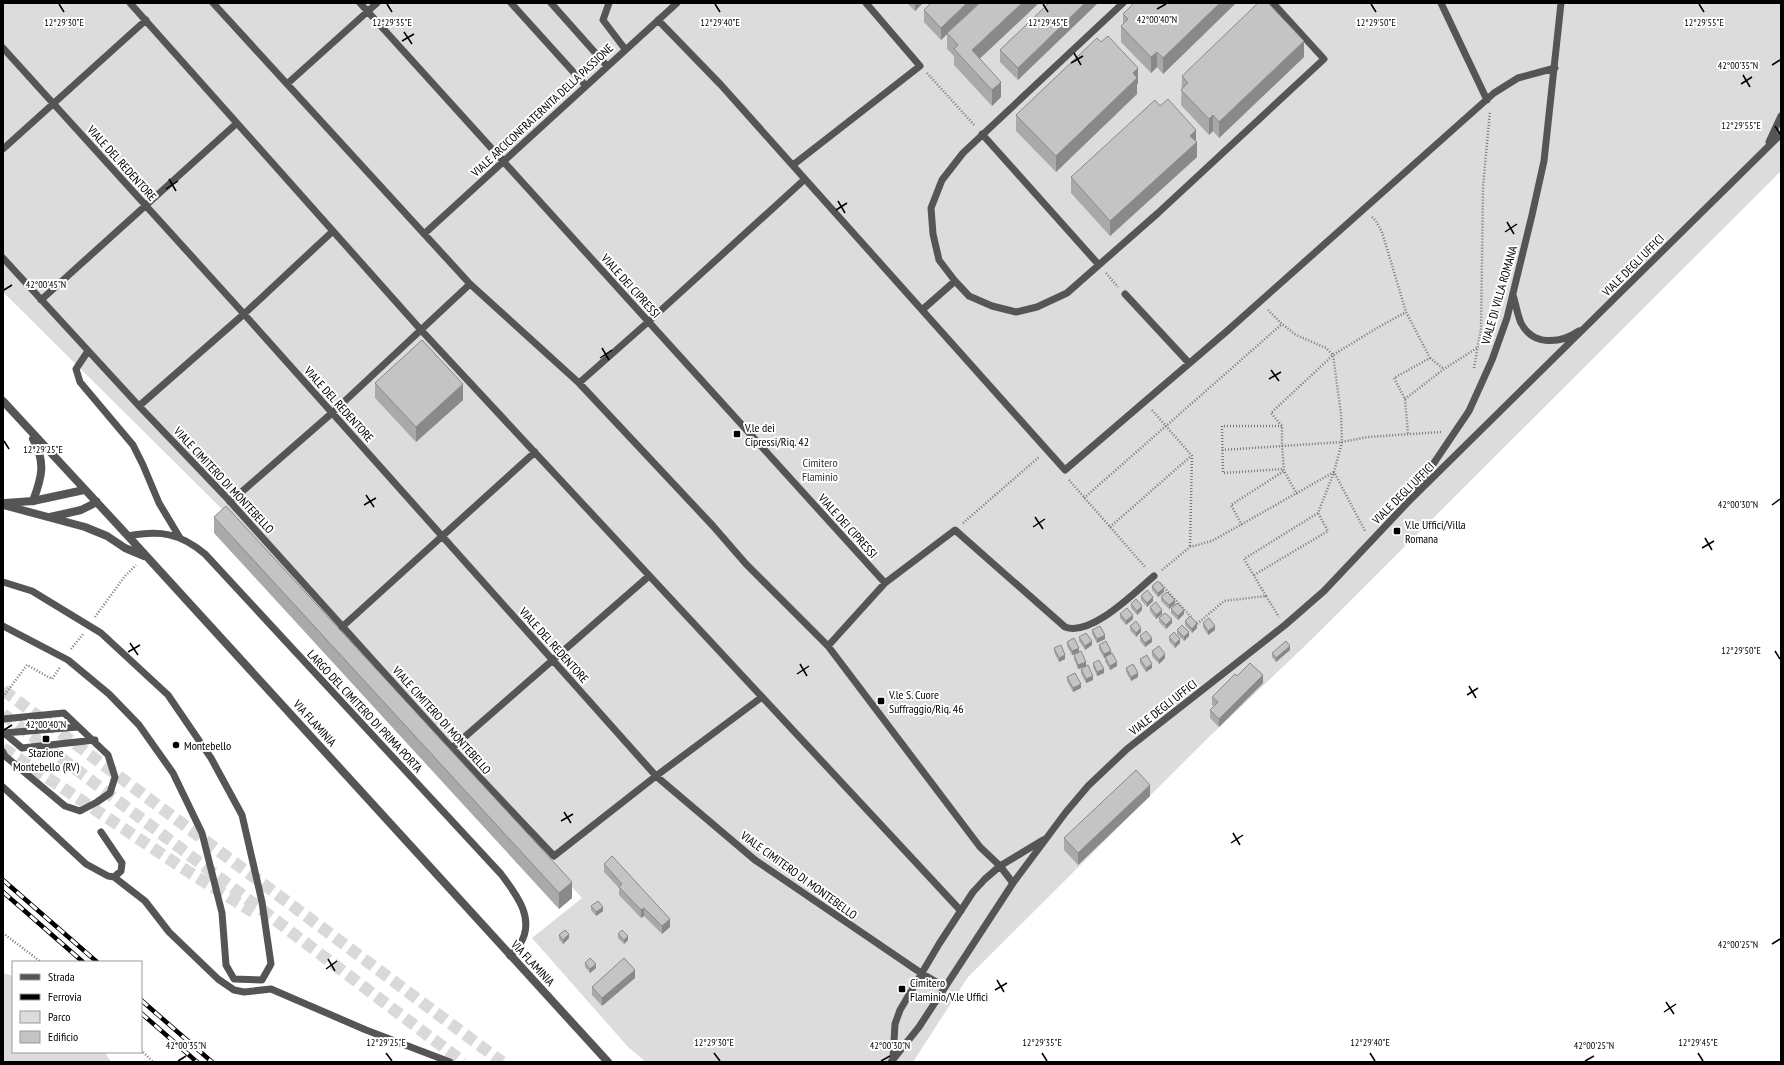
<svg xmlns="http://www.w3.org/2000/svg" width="1784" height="1065" viewBox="0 0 1784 1065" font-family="'PT Sans Narrow',sans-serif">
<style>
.green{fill:#dcdcdc}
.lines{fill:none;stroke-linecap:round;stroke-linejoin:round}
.highway-tunnel{stroke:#d9d9d9;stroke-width:12;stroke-dasharray:12 6;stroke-linecap:butt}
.path{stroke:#777;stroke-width:2.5;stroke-dasharray:1 2;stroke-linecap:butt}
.lane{stroke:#555;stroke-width:7}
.street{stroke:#555;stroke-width:8}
.rail-casing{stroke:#000;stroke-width:4.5}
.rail{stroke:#fff;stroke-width:3;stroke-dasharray:9;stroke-linecap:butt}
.wall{fill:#a9a9a9}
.shaded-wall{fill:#898989}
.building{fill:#c4c4c4;stroke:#898989}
.ticks{fill:none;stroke:#000;stroke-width:1.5}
.poi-dot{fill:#000;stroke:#fff;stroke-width:1.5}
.labels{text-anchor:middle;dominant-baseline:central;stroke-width:4;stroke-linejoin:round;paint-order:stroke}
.street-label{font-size:12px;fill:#000;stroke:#fff}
.poi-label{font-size:12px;fill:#000;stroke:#fff;text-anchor:start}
.park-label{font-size:12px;fill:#333;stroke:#fff}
.ticks-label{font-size:10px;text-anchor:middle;fill:#000;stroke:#fff;stroke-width:4;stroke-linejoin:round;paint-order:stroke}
</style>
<rect width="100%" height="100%" fill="#fff"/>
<path class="green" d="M3,3H1781V171L1307,644L1209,737L968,977L913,1062H646L628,1047L532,938L582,898L224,511L3,292Z
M3,973L13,976V1052H105L111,1062H3Z"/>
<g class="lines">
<path class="highway-tunnel" d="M3,690L502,1062
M3,714L463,1062
M3,748L181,867L253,912"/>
<path class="path" d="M927,73L975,126
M1372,217L1376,221L1382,232L1406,312L1430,358L1394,378L1405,399L1408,434
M1106,273L1118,287
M1268,310L1282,324L1296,335L1326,348L1333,355L1341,414L1342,442L1334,472L1365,531
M1430,358L1444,369
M1474,368L1481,329L1483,187L1490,111
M1405,399L1444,369L1477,348
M1152,410L1192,456L1190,547
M1282,426H1222L1223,473L1284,469
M1222,450L1342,442L1368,437L1441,432
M1069,480L1146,568
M1297,494L1284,471L1282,446V426L1271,413L1333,355L1377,328L1406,312
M1084,498L1282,324
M963,523L1039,457
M1242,525L1231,505L1284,471
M1110,527L1191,456
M1162,570L1190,547L1212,541L1334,472
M1254,575L1328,531L1318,513
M1160,583L1192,618
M1266,596L1244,559L1318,513L1334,472
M95,617L125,576L136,565
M1195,622L1197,624L1224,601L1266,596L1279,617
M71,649L83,634
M3,697L27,665L52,679L60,667
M3,933L41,962
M141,1050L153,1062"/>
<path class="lane" d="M130,3L421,330L961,911
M213,3L470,284L579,383L713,526L746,564L828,646L980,847L1000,866L1013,883
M360,3L885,583
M511,3L586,86
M551,3L607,66
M609,3L603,20L625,49
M1123,3L963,153L942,180L931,208L933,234L939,260L955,281L969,296L992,306L1016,312L1037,307L1067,293L1158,213L1324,59L1273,3
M1441,3L1487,100
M658,20L721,85L1065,470L1227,331L1494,93L1518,78L1555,68
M3,48L244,314L656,776L762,697
M287,84L377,3
M982,134L1099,265
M1769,142L1781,116
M3,149L146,20
M793,165L920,66L866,3
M424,234L677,3
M3,258L139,406L225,496L452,748L554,856L656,776L755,860L921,973L945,987
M1125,294L1189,363
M1513,295C1516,304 1517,314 1521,323C1533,346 1560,344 1579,331
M41,300L237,123
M922,310L955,281
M88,351L76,369L80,382L133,445L143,465L159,503L180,538
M579,383L648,322L805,179
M139,406L244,314L333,231
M1417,488L1469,411L1492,360L1507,318L1532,215L1544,161L1561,3
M230,502L332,413L470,284
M128,536C160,530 180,533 205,554L501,874C516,894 536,919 520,944C518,948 513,952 510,956
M3,582L32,591L101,633L168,695L211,758L242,815L262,902L271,964L262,980L234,979L226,965L222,913L202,833L173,773L139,725L109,694L68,660L3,626
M342,627L535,452
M828,646L885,583L955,530L1065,627C1091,637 1135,592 1154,576
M3,719L64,713L108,755L115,777L110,793L97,802L80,811L65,806L5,756L3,752
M3,732L22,748L95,740
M4,733L78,727
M452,748L649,576
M3,787L86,864L108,876L114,877L121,871L122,863L101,832
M114,877L145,901L169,932L218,979L234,990L244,992L271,989L366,1030L450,1062
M893,1058L895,1024L900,1010L939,944L973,892L985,879L1000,866L1043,840
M891,1062L919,1027L1013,883L1066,812L1088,786L1127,749L1285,625L1324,591L1409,501L1781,134"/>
<path class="street" d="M3,401L128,536L608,1062
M33,439C46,462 42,477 33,501
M5,503L33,501L84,490
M3,505L85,527L107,536L125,548L144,556
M50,517L81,510L97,502"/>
<g class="rail-casing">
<path id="rail" d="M3,880L97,962
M3,892L83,962
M141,1000L212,1062
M141,1013L197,1062"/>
</g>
<use href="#rail" class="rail"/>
</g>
<path class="wall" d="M907,3H923L915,11Z
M931,3H979L966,16L979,58L1001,97L992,106L954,65V56L947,49V34L941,40L924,22V10Z
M1049,3L1018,80L1000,62V50Z
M1236,3L1163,74L1157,67L1151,73L1121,42V26L1123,24V14Z
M1304,57L1219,138L1213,131L1209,135L1181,105L1182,76Z
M1137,84V94L1056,172L1016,131V115L1138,84Z
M1160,106L1196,141L1197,157L1110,236L1071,193V177Z
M375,383L463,400L416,442L375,398Z
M214,517L572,898L559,909L214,533Z
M1152,586L1164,592L1158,597L1152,590Z
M1141,596L1153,601L1147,607L1141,600Z
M1161,597L1175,604L1169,609L1161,601Z
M1131,604L1142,610L1137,615L1131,608Z
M1150,607L1162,614L1156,619L1150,611Z
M1171,609L1184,614L1178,620L1171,613Z
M1120,614L1133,619L1126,625L1120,618Z
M1159,618L1172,623L1166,629L1159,622Z
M1185,621L1197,628L1192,633L1185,625Z
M1203,623L1215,630L1208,635L1203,627Z
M1130,626L1141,632L1136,637L1130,630Z
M1092,630L1105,639L1097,643L1092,634Z
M1177,630L1189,636L1184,641L1177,634Z
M1140,636L1152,642L1145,647L1140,641Z
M1079,637L1092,645L1085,650L1079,641Z
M1169,637L1180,643L1175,648L1169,641Z
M1067,642L1079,652L1072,655L1067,646Z
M1099,645L1111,653L1117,666L1110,670L1105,661V658H1104L1099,649Z
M1054,648L1065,659L1059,662L1054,652Z
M1290,650L1276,662L1272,657V653Z
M1152,651L1165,658L1159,664L1152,656Z
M1074,655L1086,666L1078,669L1074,659Z
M1140,659L1152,668L1146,672L1140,663Z
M1093,663L1104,673L1097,676L1093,667Z
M1126,668L1138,677L1131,681L1126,672Z
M1081,669L1093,680L1086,683L1081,673Z
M1237,676L1263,683L1219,727L1210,718V710L1214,706L1212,705V697Z
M1067,677L1081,688L1073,692L1067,681Z
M1150,796L1078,865L1064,850V838Z
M604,864L670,927L662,934L644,916L641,918L619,895V888L604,872Z
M591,906L603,911L596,916L591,910Z
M618,934L628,940L624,944L618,938Z
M559,935L569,938L563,944L559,939Z
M585,963L596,968L590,973L585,967Z
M635,978L602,1006L592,995V987Z"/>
<path class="shaded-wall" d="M915,3H923L915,11Z
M967,3H979L941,40V28Z
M1022,3H1039L972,66V50Z
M1085,3H1098L1018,80V68Z
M1220,3H1236L1163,74V58Z
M1304,41V57L1219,138V122Z
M1157,52V67L1151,73V57Z
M1138,68V84H1137V94L1056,172V156Z
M1001,82V97L992,106V90Z
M1213,115V131L1209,135V119Z
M1196,130V143L1197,142V157L1110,236V221L1190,136Z
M463,384V400L416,442V427Z
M1164,588V592L1158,597V593Z
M1153,597V601L1147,607V603Z
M1175,600V604L1169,609V605Z
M1142,606V610L1137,615V611Z
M1162,610V614L1156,619V615Z
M1184,610V614L1178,620V616Z
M1133,615V619L1126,625V621Z
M1172,619V623L1166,629V625Z
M1197,623V628L1192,633V629Z
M1215,626V630L1208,635V631Z
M1141,628V632L1136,637V633Z
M1189,632V636L1184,641V637Z
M1105,635V639L1097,643V639Z
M1152,638V642L1145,647V643Z
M1180,639V643L1175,648V644Z
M1092,641V645L1085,650V646Z
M1290,646V650L1276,662V658Z
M1079,648V652L1072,655V651Z
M1111,651V655L1105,657V658H1104V654Z
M1165,654V658L1159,664V660Z
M1065,655V659L1059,662V658Z
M1086,662V666L1078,669V665Z
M1117,662V666L1110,670V666Z
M1152,664V668L1146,672V668Z
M1104,669V673L1097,676V672Z
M1138,673V677L1131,681V677Z
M1263,675V683L1219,727V719Z
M1093,676V680L1086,683V679Z
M1081,684V688L1073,692V688Z
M1150,785V796L1078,865V853Z
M572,882V898L559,909V893Z
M603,907V911L596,916V912Z
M644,908V916L641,918V910Z
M670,919V927L662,934V926Z
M569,934V938L563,944V940Z
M628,936V940L624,944V940Z
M596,964V968L590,973V969Z
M635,970V978L602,1006V998Z"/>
<path class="building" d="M931,3H967L941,28L924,10Z
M980,3H1022L972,50L1001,82L992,90L954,49L958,45L947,33Z
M1049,3H1085L1018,68L1000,50Z
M1134,3H1220L1163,58L1157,52L1151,57L1121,26L1128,19L1123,14Z
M1258,3H1268L1304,41L1219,122L1213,115L1209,119L1181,90L1188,83L1182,76Z
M1108,36L1138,68L1133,73L1137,78L1056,156L1016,115L1097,38L1101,42Z
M1168,99L1196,130L1190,136L1197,142L1110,221L1071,177L1155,100L1160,106Z
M422,340L463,384L416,427L375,383Z
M226,506L572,882L559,893L214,517Z
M1158,581L1164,588L1158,593L1152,586Z
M1147,590L1153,597L1147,603L1141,596Z
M1167,592L1175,600L1169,605L1161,597Z
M1136,599L1142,606L1137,611L1131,604Z
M1156,602L1162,610L1156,615L1150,607Z
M1177,603L1184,610L1178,616L1171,609Z
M1127,608L1133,615L1126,621L1120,614Z
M1165,613L1172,619L1166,625L1159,618Z
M1190,616L1197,623L1192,629L1185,621Z
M1209,618L1215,626L1208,631L1203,623Z
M1136,621L1141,628L1136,633L1130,626Z
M1182,625L1189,632L1184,637L1177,630Z
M1100,626L1105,635L1097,639L1092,630Z
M1146,631L1152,638L1145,643L1140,636Z
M1174,632L1180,639L1175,644L1169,637Z
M1086,633L1092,641L1085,646L1079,637Z
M1074,638L1079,648L1072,651L1067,642Z
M1106,641L1111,651L1104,654L1099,645Z
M1286,641L1290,646L1276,658L1272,653Z
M1061,645L1065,655L1059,658L1054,648Z
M1159,646L1165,654L1159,660L1152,651Z
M1081,651L1086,662L1078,665L1074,655Z
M1112,653L1117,662L1110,666L1105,657Z
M1147,655L1152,664L1146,668L1140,659Z
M1099,660L1104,669L1097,672L1093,663Z
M1250,663L1263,675L1219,719L1210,710L1218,702L1212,697L1235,674L1237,676Z
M1133,664L1138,673L1131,677L1126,668Z
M1088,665L1093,676L1086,679L1081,669Z
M1075,673L1081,684L1073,688L1067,677Z
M1136,770L1150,785L1078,853L1064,838Z
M612,856L670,919L662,926L644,908L641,910L619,887L622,884L604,864Z
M598,901L603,907L596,912L591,906Z
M565,930L569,934L563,940L559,935Z
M622,930L628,936L624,940L618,934Z
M590,958L596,964L590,969L585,963Z
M624,958L635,970L602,998L592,987Z"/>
<path class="ticks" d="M59,4L64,12M387,4L392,12M715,4L720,12M1043,4L1048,12M1371,4L1376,12M1699,4L1704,12M1157,9L1166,4M404,32L412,44M402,41L414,34M1074,53L1081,65M1071,63L1083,56M1772,65L1780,60M1743,75L1750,87M1741,84L1752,77M1775,126L1780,134M169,179L176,191M166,189L178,181M838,201L845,213M836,210L847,203M1507,222L1514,234M1505,232L1517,224M4,290L12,285M602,348L609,360M600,358L612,350M1271,370L1279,381M1269,379L1281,372M4,441L9,449M366,495L374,507M364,505L376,498M1772,505L1780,499M1035,517L1043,529M1033,527L1045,519M1705,538L1712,550M1702,548L1714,541M130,643L138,655M1775,651L1780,659M128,652L140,645M800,664L807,676M797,674L809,666M1469,686L1476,698M1467,695L1478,688M4,730L12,725M564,812L571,823M561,821L573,814M1233,833L1240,845M1231,843L1243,835M1772,944L1780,939M328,959L335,971M326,969L337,961M997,980L1004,992M995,990L1007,983M1666,1002L1674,1014M1664,1012L1676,1004M386,1053L392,1061M714,1053L720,1061M1042,1053L1047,1061M1370,1053L1375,1061M1698,1053L1703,1061M178,1061L186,1056M881,1061L890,1056M1585,1061L1594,1056"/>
<g class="poi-dot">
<rect x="733" y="430" width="8" height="8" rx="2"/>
<rect x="1393" y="527" width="8" height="8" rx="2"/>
<rect x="877" y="697" width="8" height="8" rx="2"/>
<rect x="42" y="735" width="8" height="8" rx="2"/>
<circle cx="176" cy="745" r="4"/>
<rect x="898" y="985" width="8" height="8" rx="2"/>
</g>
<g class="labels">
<g class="street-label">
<text transform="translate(542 110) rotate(-43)">VIALE ARCICONFRATERNITA DELLA PASSIONE</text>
<text transform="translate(122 163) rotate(48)">VIALE DEL REDENTORE</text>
<text transform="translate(1633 265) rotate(-45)">VIALE DEGLI UFFICI</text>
<text transform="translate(631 286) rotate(48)">VIALE DEI CIPRESSI</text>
<text transform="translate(1499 295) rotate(-74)">VIALE DI VILLA ROMANA</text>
<text transform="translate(339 404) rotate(48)">VIALE DEL REDENTORE</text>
<text transform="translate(224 480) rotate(47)">VIALE CIMITERO DI MONTEBELLO</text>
<text transform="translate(1403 493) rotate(-45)">VIALE DEGLI UFFICI</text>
<text transform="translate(848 526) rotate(48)">VIALE DEI CIPRESSI</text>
<text transform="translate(554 645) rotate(48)">VIALE DEL REDENTORE</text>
<text transform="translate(1163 707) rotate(-38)">VIALE DEGLI UFFICI</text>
<text transform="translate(365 711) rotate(47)">LARGO DEL CIMITERO DI PRIMA PORTA</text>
<text transform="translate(442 720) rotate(48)">VIALE CIMITERO DI MONTEBELLO</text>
<text transform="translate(315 723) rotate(48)">VIA FLAMINIA</text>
<text transform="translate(799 875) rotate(36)">VIALE CIMITERO DI MONTEBELLO</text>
<text transform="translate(533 963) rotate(47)">VIA FLAMINIA</text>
</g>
<g class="poi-label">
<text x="745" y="427">V.le dei<tspan x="745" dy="14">Cipressi/Riq. 42</tspan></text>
<text x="1405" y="524">V.le Uffici/Villa<tspan x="1405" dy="14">Romana</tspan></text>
<text x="889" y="694">V.le S. Cuore<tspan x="889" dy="14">Suffraggio/Riq. 46</tspan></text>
<text x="184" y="745">Montebello</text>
<text x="46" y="752" text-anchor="middle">Stazione<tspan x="46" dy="14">Montebello (RV)</tspan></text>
<text x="910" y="982">Cimitero<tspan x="910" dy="14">Flaminio/V.le Uffici</tspan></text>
</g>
<g class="park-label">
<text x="820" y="462">Cimitero<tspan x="820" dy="14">Flaminio</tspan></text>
</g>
</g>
<g class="ticks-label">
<text x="1157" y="23">42°00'40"N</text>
<text x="392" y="26">12°29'35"E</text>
<text x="64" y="26">12°29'30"E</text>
<text x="720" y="26">12°29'40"E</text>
<text x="1048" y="26">12°29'45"E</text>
<text x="1376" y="26">12°29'50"E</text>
<text x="1704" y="26">12°29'55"E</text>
<text x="1738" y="69">42°00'35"N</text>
<text x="1741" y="129">12°29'55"E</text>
<text x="46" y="288">42°00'45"N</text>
<text x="43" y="453">12°29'25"E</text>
<text x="1738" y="508">42°00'30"N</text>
<text x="1741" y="654">12°29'50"E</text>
<text x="46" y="728">42°00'40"N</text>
<text x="1738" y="948">42°00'25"N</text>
<text x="386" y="1046">12°29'25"E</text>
<text x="714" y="1046">12°29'30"E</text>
<text x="1042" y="1046">12°29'35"E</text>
<text x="1370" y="1046">12°29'40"E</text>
<text x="1698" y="1046">12°29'45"E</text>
<text x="186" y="1049">42°00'35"N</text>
<text x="890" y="1049">42°00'30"N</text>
<text x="1594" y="1049">42°00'25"N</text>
</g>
<rect width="1784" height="1065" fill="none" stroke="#000000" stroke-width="8"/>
<rect x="12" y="961" width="130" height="92" fill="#ffffff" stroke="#999999"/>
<rect x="20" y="974" width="20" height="6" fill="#555555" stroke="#999999"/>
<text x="48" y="981" font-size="12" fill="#000000">Strada</text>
<rect x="20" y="994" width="20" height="6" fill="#000000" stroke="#999999"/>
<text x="48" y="1001" font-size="12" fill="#000000">Ferrovia</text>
<rect x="20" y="1011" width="20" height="12" fill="#dcdcdc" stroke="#999999"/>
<text x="48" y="1021" font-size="12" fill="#000000">Parco</text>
<rect x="20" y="1031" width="20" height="12" fill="#c4c4c4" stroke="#999999"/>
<text x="48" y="1041" font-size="12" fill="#000000">Edificio</text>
</svg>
